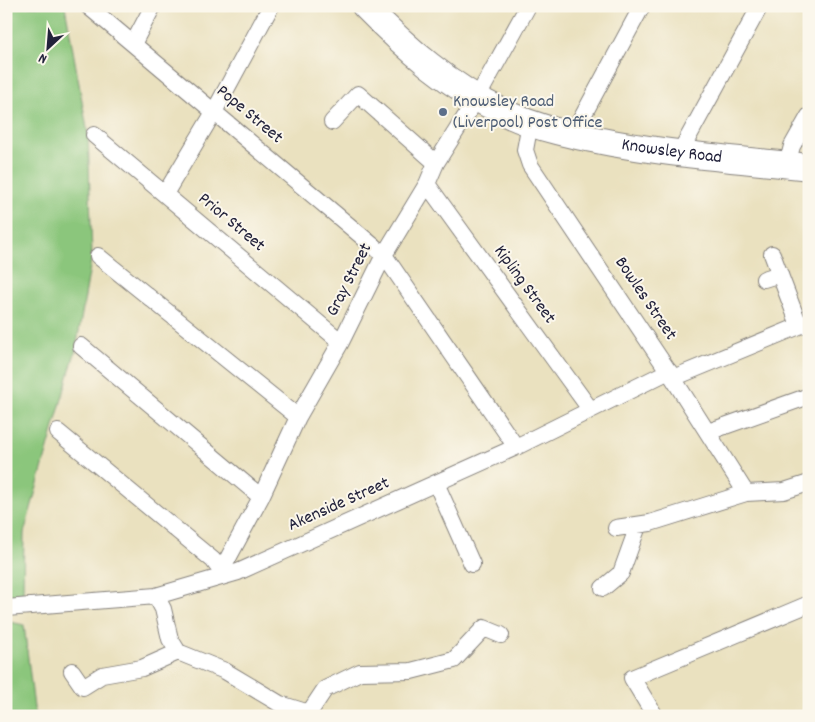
<svg xmlns="http://www.w3.org/2000/svg" width="815" height="722" viewBox="0 0 815 722" font-family="Dekko,sans-serif">
<style>
.green{fill:#8bc67b;stroke:#56745b}
.lines{fill:none;stroke-linecap:round;stroke-linejoin:round}
.street-casing{stroke:#86827d;stroke-width:18}
.primary-casing{stroke:#86827d;stroke-width:28}
.street{stroke:#fff;stroke-width:16}
.primary{stroke:#fff;stroke-width:26}
.service-dot{fill:#5c6f8a;stroke:#fbf7ec;stroke-width:2}
.labels{text-anchor:middle;dominant-baseline:central;stroke-width:4;stroke-linejoin:round;paint-order:stroke}
.service-label{font-size:18px;fill:#4e5e75;stroke:#fbf7ec;text-anchor:start}
.street-label{font-size:18px;fill:#22223b;stroke:#fbf7ec}
</style>
<rect width="100%" height="100%" fill="#fbf7ec"/>
<filter id="ink" filterUnits="userSpaceOnUse"><feTurbulence type="fractalNoise" baseFrequency=".02" numOctaves="2"/><feDisplacementMap in="SourceGraphic" scale="10" xChannelSelector="R" yChannelSelector="G"/><feConvolveMatrix kernelMatrix="1 2 1 2 8 2 1 2 1" color-interpolation-filters="sRGB"/></filter>
<filter id="wash" filterUnits="userSpaceOnUse"><feTurbulence type="fractalNoise" baseFrequency=".0096" numOctaves="4" result="noise"/><feDisplacementMap in="SourceGraphic" scale="20" xChannelSelector="R" yChannelSelector="G"/><feGaussianBlur stdDeviation="1.12" result="paint"/><feColorMatrix in="noise" values="0 0 0 0 0 0 0 0 0 0 0 0 0 0 0 0 0 1.4 0 .05"/><feComposite in="paint" operator="in"/></filter>
<g filter="url(#wash)">
<rect width="100%" height="100%" fill="#eae1bf"/>
<path class="green" d="M6,6H65L88,134L92,255L76,349L24,533L23,596L6,597V216L10,202L6,168Z
M6,621L24,625L35,716H8Z"/>
</g>
<g filter="url(#ink)">
<g class="lines">
<g class="street-casing">
<path id="street" d="M88,6L384,255L516,447
M133,44L153,6
M332,122L358,94L436,163
M530,123L525,150L530,165L673,378L746,493
M94,135L341,342
M572,136L642,6
M679,154L760,6
M787,165L792,146L809,116
M427,184L590,409
M165,194L214,112L271,6
M772,254L799,325
M98,256L298,417
M764,279L780,274
M81,346L261,497
M673,378L809,322
M58,432L213,560L221,571
M708,432L809,396
M436,483L472,564
M616,528L650,523L746,493L784,491L809,483
M218,577L261,497L298,417L341,342L384,255L427,184L436,163L477,98L528,6
M603,588L621,573L638,526
M156,596L163,609L170,639L178,652L225,671L280,704L309,713
M6,608L156,596L238,572L516,447L669,371
M72,671L83,687L102,675L142,668L178,652
M309,716V713L325,689L360,672L411,671L454,660L484,628L501,635
M655,716L632,678L809,604"/>
</g>
<g class="primary-casing">
<g id="primary">
<path id="s1" d="M365,6C405,47 450,87 503,112C538,129 575,136 612,143C678,155 743,160 809,167"/>
</g>
</g>
<use href="#street" class="street"/>
<use href="#primary" class="primary"/>
</g>
</g>
<circle class="service-dot" cx="443" cy="112" r="5"/>
<g class="labels">
<g class="service-label">
<text x="453" y="102">Knowsley Road<tspan x="453" dy="21">(Liverpool) Post Office</tspan></text>
</g>
<g class="street-label">
<text transform="translate(249 115) rotate(40)">Pope Street</text>
<text stroke="none"><textPath href="#s1" startOffset="349">Knowsley Road</textPath></text>
<text transform="translate(231 223) rotate(40)">Prior Street</text>
<text transform="translate(350 280) rotate(-63)">Gray Street</text>
<text transform="translate(524 285) rotate(54)">Kipling Street</text>
<text transform="translate(645 299) rotate(56)">Bowles Street</text>
<text transform="translate(339 505) rotate(-24)">Akenside Street</text>
</g>
</g>
<rect width="815" height="722" fill="none" stroke="#fbf7ec" stroke-width="25"/>
<g transform="translate(48 48) rotate(206)" stroke="#fbf7ec" stroke-width="4" paint-order="stroke">
<path d="M0-4L9 19L0 12L-9 19Z" fill="#22223b"/>
<text y="-8" font-size="14" font-weight="bold" text-anchor="middle" fill="#22223b">N</text>
</g>
</svg>
